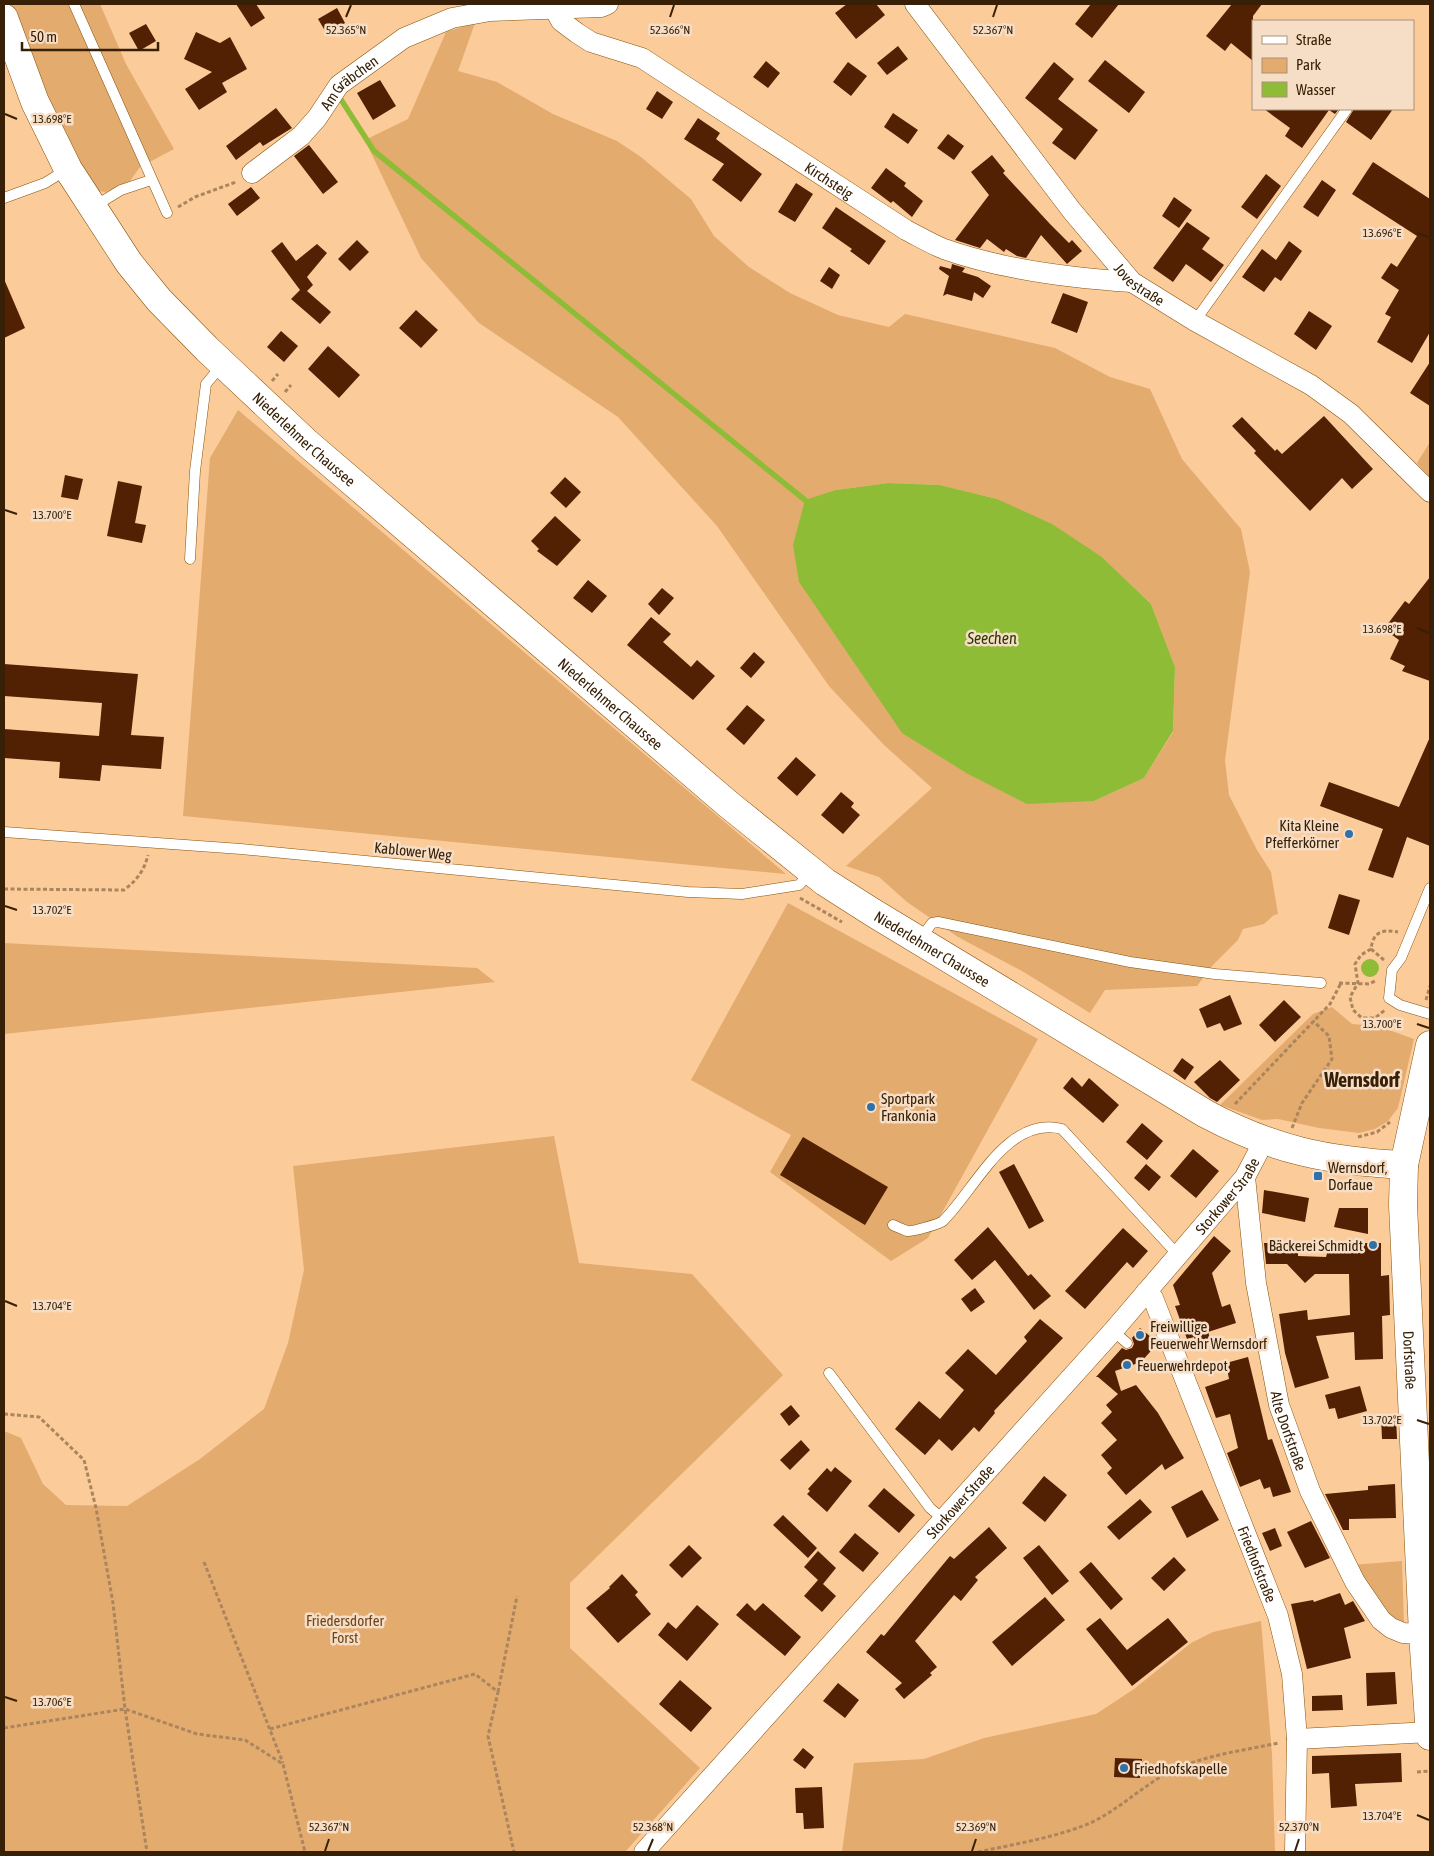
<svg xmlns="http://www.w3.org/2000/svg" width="1434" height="1856" viewBox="0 0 1434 1856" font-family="'Asap Condensed',sans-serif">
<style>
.green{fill:#e4ab6f;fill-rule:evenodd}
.water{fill:#8fbc37}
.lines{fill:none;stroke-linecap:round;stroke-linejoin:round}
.stream{stroke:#8fbc37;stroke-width:5.5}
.building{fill:#522003}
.lane-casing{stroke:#875208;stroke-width:11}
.street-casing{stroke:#875208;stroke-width:21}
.secondary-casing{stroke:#875208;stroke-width:29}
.path{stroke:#ab855d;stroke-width:3;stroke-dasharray:4 2.5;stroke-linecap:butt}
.lane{stroke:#fff;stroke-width:10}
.street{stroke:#fff;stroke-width:20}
.secondary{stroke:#fff;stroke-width:28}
.ticks{fill:none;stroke:#372005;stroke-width:2}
.poi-dot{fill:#3072a8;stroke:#f6ddc6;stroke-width:2}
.labels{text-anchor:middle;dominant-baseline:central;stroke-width:5;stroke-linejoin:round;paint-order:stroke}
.street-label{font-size:15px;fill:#372005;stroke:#f6ddc6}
.poi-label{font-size:15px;fill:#372005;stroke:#f6ddc6;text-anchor:start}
.park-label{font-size:15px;fill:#6d471c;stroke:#f6ddc6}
.water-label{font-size:16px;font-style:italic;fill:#273802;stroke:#f6ddc6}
.district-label{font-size:20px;font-weight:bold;fill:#372005;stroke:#f6ddc6}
.ticks-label{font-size:12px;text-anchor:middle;fill:#372005;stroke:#f6ddc6;stroke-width:5;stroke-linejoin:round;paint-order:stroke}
</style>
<rect width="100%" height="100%" fill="#fccb9a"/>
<path class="green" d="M10,4H100L126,64L174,149L140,167L130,181L106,192L97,191L70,157Z
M475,23L458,71L497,82L553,114L617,141L641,157L691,199L714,236L749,267L790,293L838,315L889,327L905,314L1055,348L1110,377L1150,389L1182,459L1241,529L1250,572L1225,760L1229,795L1257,850L1271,872L1278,914L1274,915L1264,924L1243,929L1238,940L1213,965L1197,986L1105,990L1090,1013L1022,971L958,937L907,902L879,877L846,866L932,788L884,745L829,686L717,526L618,417L479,323L421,258L365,140L408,119L446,32ZM888,483L940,485L997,499L1102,557L1151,604L1175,667L1173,732L1144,778L1094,801L836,490Z
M238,410L786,874L183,816L210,458Z
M1430,442V478L1417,463Z
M788,903L1038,1039L928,1238L891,1261L770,1172L791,1135L691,1080Z
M4,943L477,968L495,982L4,1034Z
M1332,1007L1352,1024L1378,1026L1414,1039L1398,1108L1388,1121L1375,1129L1359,1133L1319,1128L1278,1119L1262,1120L1220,1105L1313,1014Z
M554,1136L579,1263L692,1274L783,1375L570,1583V1648L700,1768L625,1852H4V1431L21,1438L43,1484L66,1505L127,1506L200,1459L264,1409L288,1343L304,1270L293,1166Z
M1402,1561L1404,1624H1395L1352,1565Z
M1261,1621L1272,1754L1275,1852H842L854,1763L924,1759L984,1738L1096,1714L1134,1689L1191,1643L1213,1632Z"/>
<path class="water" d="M888,483L940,485L997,499L1052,524L1102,557L1151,604L1175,667L1173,731L1144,778L1094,801L1027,804L968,774L902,733L799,582L793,545L805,500L836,490Z
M1361 968a9 9 0 1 1 18 0a9 9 0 1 1-18 0Z"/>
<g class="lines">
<path class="stream" d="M340,98L374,151L805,500"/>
</g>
<path class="building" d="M236,4H256L265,18L251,27Z
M847,4H876L885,15L856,39L835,13Z
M1091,4H1119L1092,38L1075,24Z
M1232,4H1262L1253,16V61L1231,43L1225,51L1206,36Z
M337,8L345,23L327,34L318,19Z
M146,24L156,41L139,51L129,33Z
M196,32L220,43L230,37L247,69L222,83L227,92L199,110L185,89L212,72L184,59Z
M898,46L908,59L887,75L877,63Z
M1105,60L1145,92L1129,113L1088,81Z
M766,61L780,73L768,88L753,77Z
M848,62L867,76L851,96L833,82Z
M1054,62L1074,79L1058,99L1098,130L1075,160L1052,143L1063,129L1025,98Z
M380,80L396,106L373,120L357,93Z
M657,91L673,102L662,119L646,109Z
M276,108L292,128L263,146L260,142L236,160L226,146Z
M1264,109H1339L1335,114L1329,110L1302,148L1285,136L1290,128Z
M1354,109H1393L1371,140L1346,122Z
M893,113L918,130L908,144L884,127Z
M698,118L720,133L716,139L762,174L741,202L712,180L724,164L684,139Z
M948,134L964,146L954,160L937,148Z
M309,145L338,182L323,194L294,156Z
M992,155L1005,171L1003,173L1050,224L1069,243L1072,240L1082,251L1067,264L1041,235L1026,258L1017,256L1006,249L1004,252L987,239L980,248L955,240L989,195L971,172Z
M1373,162L1430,199V332L1412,363L1377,342L1391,317L1385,314L1399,290L1381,278L1391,263L1397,267L1417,236L1352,194Z
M886,168L906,183L904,186L923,201L912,217L893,201L891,203L871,188Z
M1266,174L1281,186L1257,219L1241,207Z
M1322,180L1336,190L1318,217L1303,207Z
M796,183L813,194L795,222L778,212Z
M251,187L260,198L237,216L228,204Z
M1174,197L1192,210L1179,228L1162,216Z
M836,207L886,241L869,265L850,251L852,249L822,228Z
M1187,222L1210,238L1202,249L1224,265L1211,282L1186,264L1173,282L1153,268Z
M357,240L369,252L350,271L338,259Z
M1289,241L1302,251L1281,281L1275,277L1264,292L1242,277L1262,249L1276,260Z
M282,242L296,261L317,244L327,253L307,277L313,285L307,291L331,312L320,324L291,299L300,290L271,251Z
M952,264L965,268L962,272L978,277L991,286L983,298L974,292L972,301L947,294L943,296L949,276L939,269L940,266L951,269Z
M829,267L840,275L832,289L820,281Z
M4,279L25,328L4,338Z
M1063,293L1088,302L1077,333L1051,323Z
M416,310L438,330L421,348L399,328Z
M1309,311L1332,326L1316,350L1294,334Z
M281,331L298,346L284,362L267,347Z
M328,346L360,375L339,398L308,369Z
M1430,362V406L1410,393Z
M1324,416L1373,469L1352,489L1342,478L1310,511L1254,453L1256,451L1232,426L1242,417L1275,451L1277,449L1282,454Z
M65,475L83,479L78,500L61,497Z
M565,477L581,492L566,508L550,493Z
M118,481L142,486L135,523L146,525L142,543L107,536Z
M555,516L581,540L557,566L537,551L539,549L531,541Z
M1430,577V681L1402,671L1405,666L1390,659L1399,640L1384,629L1405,601L1409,604Z
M588,580L607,596L592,613L573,598Z
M662,588L674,598L659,615L648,604Z
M651,617L671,634L663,642L691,667L697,660L715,676L693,700L627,645Z
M754,652L765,662L751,678L740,668Z
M4,664L138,674L131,735L164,737L161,769L102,765L100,781L59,778L60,762L4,758V729L99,736L102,703L4,696Z
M747,705L765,720L744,745L726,729Z
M1430,737V846L1407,837L1393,878L1368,870L1383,829L1320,806L1329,782L1399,807Z
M796,757L816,775L797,796L777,778Z
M841,792L854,803L851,807L860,815L843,834L821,815Z
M1339,894L1360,900L1349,935L1328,928Z
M1230,995L1242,1024L1224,1031L1220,1023L1207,1028L1199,1009Z
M1284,1000L1301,1017L1275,1042L1259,1025Z
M1182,1058L1194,1067L1185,1080L1173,1071Z
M1220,1060L1240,1080L1217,1102L1210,1098L1194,1082Z
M1072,1077L1082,1087L1089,1078L1119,1105L1103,1123L1063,1088Z
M1142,1123L1163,1141L1147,1160L1126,1142Z
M803,1137L888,1187L865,1225L780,1175Z
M1193,1149L1219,1171L1196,1198L1170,1176Z
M1014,1164L1044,1221L1029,1229L999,1172Z
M1146,1164L1161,1177L1149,1191L1134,1178Z
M1264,1190L1309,1198L1305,1222L1262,1213Z
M1339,1208H1368V1234L1334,1227Z
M988,1227L1028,1276L1031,1274L1051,1296L1034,1310L995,1260L972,1280L954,1260Z
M1123,1228L1148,1251L1133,1268L1127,1262L1085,1309L1065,1291Z
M1214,1236L1231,1251L1212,1273L1222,1307L1230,1304L1236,1323L1208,1332L1210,1338L1196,1343L1194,1337L1187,1339L1175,1306L1180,1305L1173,1285Z
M1264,1243H1298V1256L1326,1257L1330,1243H1381V1276L1389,1275L1390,1315L1382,1316L1383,1359L1355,1360L1354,1332L1316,1336L1329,1378L1295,1388L1285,1353L1279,1314L1307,1310L1308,1320L1350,1315L1349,1274H1315L1305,1283L1287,1264H1266Z
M975,1288L985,1302L971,1312L961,1299Z
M1040,1319L1063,1338L994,1411L995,1413L979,1432L974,1427L952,1451L939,1439L925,1455L895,1429L919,1401L940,1419L964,1390L945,1373L968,1349L996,1375L1027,1341L1024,1337Z
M1140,1328L1158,1343L1141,1362L1115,1371L1121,1391L1136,1385L1158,1413L1184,1458L1165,1470L1162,1464L1126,1495L1107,1473L1112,1468L1101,1455L1117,1440L1101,1423L1112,1412L1106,1405L1118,1394L1098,1377H1096L1122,1348L1126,1350L1132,1348L1134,1344L1132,1338Z
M1248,1357L1268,1440L1272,1439L1291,1492L1273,1497L1270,1487L1264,1489L1260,1479L1240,1487L1227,1453L1238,1448L1230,1414L1216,1418L1205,1387L1229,1379L1226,1363Z
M1360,1386L1367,1411L1338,1419L1335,1408L1329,1409L1325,1395Z
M791,1405L800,1416L789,1426L780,1414Z
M1396,1416L1397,1439H1382L1381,1417Z
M801,1440L810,1450L790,1470L780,1460Z
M835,1467L852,1481L827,1512L807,1494L810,1491L808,1489L827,1468L831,1472Z
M1044,1476L1067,1495L1045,1522L1022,1503Z
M1395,1484L1396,1518L1349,1519V1530H1343L1325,1494L1368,1490V1486Z
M884,1488L915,1515L899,1533L868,1506Z
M1202,1490L1219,1520L1187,1538L1171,1507Z
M1140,1499L1152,1512L1119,1540L1107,1527Z
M783,1515L817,1548L808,1558L773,1525Z
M1311,1521L1330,1558L1305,1568L1287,1532Z
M989,1527L1007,1548L975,1577L978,1580L961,1601L954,1595L915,1641L937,1667L930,1673L932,1675L904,1699L895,1689L902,1683L866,1652L881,1634L884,1636L950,1556L954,1559Z
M1275,1528L1282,1546L1270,1551L1262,1533Z
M855,1533L879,1553L863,1572L839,1552Z
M689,1545L702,1558L682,1578L669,1565Z
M1039,1545L1069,1581L1052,1595L1023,1558Z
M818,1551L836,1568L823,1584L836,1596L822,1612L804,1596L818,1580L804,1567Z
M1174,1557L1186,1570L1164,1591L1151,1578Z
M1091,1562L1123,1599L1111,1610L1079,1572Z
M622,1574L638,1592L635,1595L651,1614L618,1643L586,1608L610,1588L609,1587Z
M1340,1593L1345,1605L1353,1601L1365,1621L1344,1628L1351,1658L1307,1669L1291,1604L1313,1600L1314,1602Z
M1045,1597L1065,1620L1012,1666L992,1642Z
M747,1603L755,1611L763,1603L801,1637L785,1656L736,1615Z
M697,1605L719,1624L687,1661L658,1635L668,1622L676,1629Z
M1100,1618L1127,1650L1168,1618L1188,1642L1132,1686L1086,1629Z
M1395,1672L1397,1704L1367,1706L1366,1673Z
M680,1680L712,1708L691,1732L659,1704Z
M838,1683L859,1700L845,1718L823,1701Z
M1342,1695L1343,1710L1312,1711V1696Z
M803,1748L814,1757L805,1769L793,1760Z
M1401,1753L1402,1782L1355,1784L1357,1806L1331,1808L1329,1773L1312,1774V1756Z
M1115,1758L1142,1759L1140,1778L1114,1777Z
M822,1787L824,1828L804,1829L803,1813H796L795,1788Z"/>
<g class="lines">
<g class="lane-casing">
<path id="lane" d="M74,4L167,213
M4,198L45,183L66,170
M93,207L121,190L151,180
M1195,321L1347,109
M190,559L195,471L206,384L222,365
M4,832L241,849L688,892L742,894L799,885L811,872
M1430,888L1401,958L1392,970L1389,998L1400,1005L1430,1014
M919,941L932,923L938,922L1130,962L1215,974L1321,983
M893,1225C897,1227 902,1229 907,1231C911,1232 940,1224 943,1221C975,1190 1007,1115 1062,1129L1178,1255
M1113,1331L1127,1343
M829,1373L930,1508L943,1519"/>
</g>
<g class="street-casing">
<g id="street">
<path id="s1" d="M915,4L1072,211L1132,282L1195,321L1311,385L1351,414L1430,492"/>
<path id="s2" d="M555,10L561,21L577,33L591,42L642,58L906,230C918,236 931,244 944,249C1003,270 1069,278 1132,282"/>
<path id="s3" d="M252,173L301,136L317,118L339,85L404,38L452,18L490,11L601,7L608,4"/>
<path id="s4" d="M1245,1177L1256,1283L1279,1405L1310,1491L1355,1582L1381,1620L1391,1628L1403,1633L1423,1634"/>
<path id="s5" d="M1146,1292L1153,1298L1278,1616L1292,1674L1297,1739L1295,1852"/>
<path d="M1297,1739L1430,1732"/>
<path id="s6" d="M644,1852L1113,1331L1245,1177L1264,1141"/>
</g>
</g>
<g class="secondary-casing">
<g id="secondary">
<path id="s7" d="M4,18L35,102L68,169L129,263L159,300L207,349L307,443L728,804L825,882L872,912L1206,1114C1274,1150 1327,1161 1404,1165"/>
<path id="s8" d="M1430,1045L1404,1165L1403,1205L1423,1634L1430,1736"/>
</g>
</g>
<path class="path" d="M178,207L195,197L236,182
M272,381L278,374
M285,392L291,385
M4,889L124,890C137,880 144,871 148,855
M800,898L842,922
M1371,949L1361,955L1355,964L1358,983L1350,997L1353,1010L1362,1018H1375L1385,1010
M1384,960L1371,949C1373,932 1382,929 1398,932
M1339,983L1369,984L1377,980
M1426,1000L1430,986
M1235,1104L1330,1004L1341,983
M1292,1128L1302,1103L1332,1059L1329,1036L1313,1021
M1358,1137L1377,1132L1390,1122
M4,1414L39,1417L84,1460L96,1508L113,1603L125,1709L197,1734L245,1740L283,1764L305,1852
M204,1562L283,1763
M498,1692L517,1596
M4,1728L125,1709L147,1852
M270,1729L475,1674L498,1692L488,1736L514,1852
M1417,1772L1430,1771
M978,1852C1015,1844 1053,1838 1088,1824C1115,1812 1137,1791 1162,1776C1197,1756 1240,1751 1279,1743"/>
<use href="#lane" class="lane"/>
<use href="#street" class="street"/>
<use href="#secondary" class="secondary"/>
</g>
<path class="ticks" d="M346,17L351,5M670,17L674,5M993,17L997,5M5,114L17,119M1417,233L1429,237M5,510L17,514M1417,628L1429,633M5,906L17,910M1417,1024L1429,1028M5,1301L17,1306M1417,1420L1429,1424M5,1697L17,1701M1417,1815L1429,1820M325,1851L329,1839M648,1851L653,1839M972,1851L976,1839M1295,1851L1299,1839"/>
<g class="poi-dot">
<circle cx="1349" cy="834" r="5"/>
<circle cx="871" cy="1107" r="5"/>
<rect x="1313" y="1171" width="10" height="10" rx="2.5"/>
<circle cx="1373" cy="1245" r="5"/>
<circle cx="1140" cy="1335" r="5"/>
<circle cx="1127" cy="1365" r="5"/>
<circle cx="1124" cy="1768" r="5"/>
</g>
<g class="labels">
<g class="street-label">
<text stroke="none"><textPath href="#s3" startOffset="134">Am Gräbchen</textPath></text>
<text stroke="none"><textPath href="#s2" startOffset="326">Kirchsteig</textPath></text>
<text stroke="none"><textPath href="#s1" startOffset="360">Jovestraße</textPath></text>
<text stroke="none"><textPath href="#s7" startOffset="525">Niederlehmer Chaussee</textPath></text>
<text stroke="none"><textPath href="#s7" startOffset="930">Niederlehmer Chaussee</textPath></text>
<text transform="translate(413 851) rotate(6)">Kablower Weg</text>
<text stroke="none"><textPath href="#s7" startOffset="1335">Niederlehmer Chaussee</textPath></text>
<text stroke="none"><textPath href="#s6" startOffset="878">Storkower Straße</textPath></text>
<text stroke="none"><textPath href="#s8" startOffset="318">Dorfstraße</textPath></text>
<text stroke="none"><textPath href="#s4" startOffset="258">Alte Dorfstraße</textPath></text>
<text stroke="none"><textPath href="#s6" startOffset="472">Storkower Straße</textPath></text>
<text stroke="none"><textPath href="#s5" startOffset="295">Friedhofstraße</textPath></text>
</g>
<g class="poi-label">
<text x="1339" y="825" text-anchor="end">Kita Kleine<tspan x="1339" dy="17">Pfefferkörner</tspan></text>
<text x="881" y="1098">Sportpark<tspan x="881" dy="17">Frankonia</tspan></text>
<text x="1328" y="1167">Wernsdorf,<tspan x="1328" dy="17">Dorfaue</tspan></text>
<text x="1363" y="1245" text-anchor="end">Bäckerei Schmidt</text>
<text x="1150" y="1326">Freiwillige<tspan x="1150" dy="17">Feuerwehr Wernsdorf</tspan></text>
<text x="1137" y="1365">Feuerwehrdepot</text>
<text x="1134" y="1768">Friedhofskapelle</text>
</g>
<g class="park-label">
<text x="345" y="1620">Friedersdorfer<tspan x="345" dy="17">Forst</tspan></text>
</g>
<g class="water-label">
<text x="992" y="638">Seechen</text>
</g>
<g class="district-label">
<text x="1362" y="1079">Wernsdorf</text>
</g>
</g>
<g class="ticks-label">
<text x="346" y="34">52.365°N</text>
<text x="670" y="34">52.366°N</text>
<text x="993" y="34">52.367°N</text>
<text x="52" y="123">13.698°E</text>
<text x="1382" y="237">13.696°E</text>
<text x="52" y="519">13.700°E</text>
<text x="1382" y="633">13.698°E</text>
<text x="52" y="914">13.702°E</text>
<text x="1382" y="1028">13.700°E</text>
<text x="52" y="1310">13.704°E</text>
<text x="1382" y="1424">13.702°E</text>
<text x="52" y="1706">13.706°E</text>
<text x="1382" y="1820">13.704°E</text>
<text x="329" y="1831">52.367°N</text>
<text x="653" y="1831">52.368°N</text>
<text x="976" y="1831">52.369°N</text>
<text x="1299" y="1831">52.370°N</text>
</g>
<rect width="1434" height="1856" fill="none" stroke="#372005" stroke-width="10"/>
<rect x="1252" y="20" width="162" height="90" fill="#f6ddc6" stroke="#aa9179"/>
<rect x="1262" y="36" width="25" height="8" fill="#ffffff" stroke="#aa9179"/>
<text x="1296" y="45" font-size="15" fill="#372005">Straße</text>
<rect x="1262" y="58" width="25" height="15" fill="#e4ab6f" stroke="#aa9179"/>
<text x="1296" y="70" font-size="15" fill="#372005">Park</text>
<rect x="1262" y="82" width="25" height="15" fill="#8fbc37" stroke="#aa9179"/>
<text x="1296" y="95" font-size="15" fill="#372005">Wasser</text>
<path d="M22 42v8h136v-8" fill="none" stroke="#372005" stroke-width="2.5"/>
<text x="30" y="42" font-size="15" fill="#372005" stroke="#f6ddc6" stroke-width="4" paint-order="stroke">50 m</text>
</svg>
